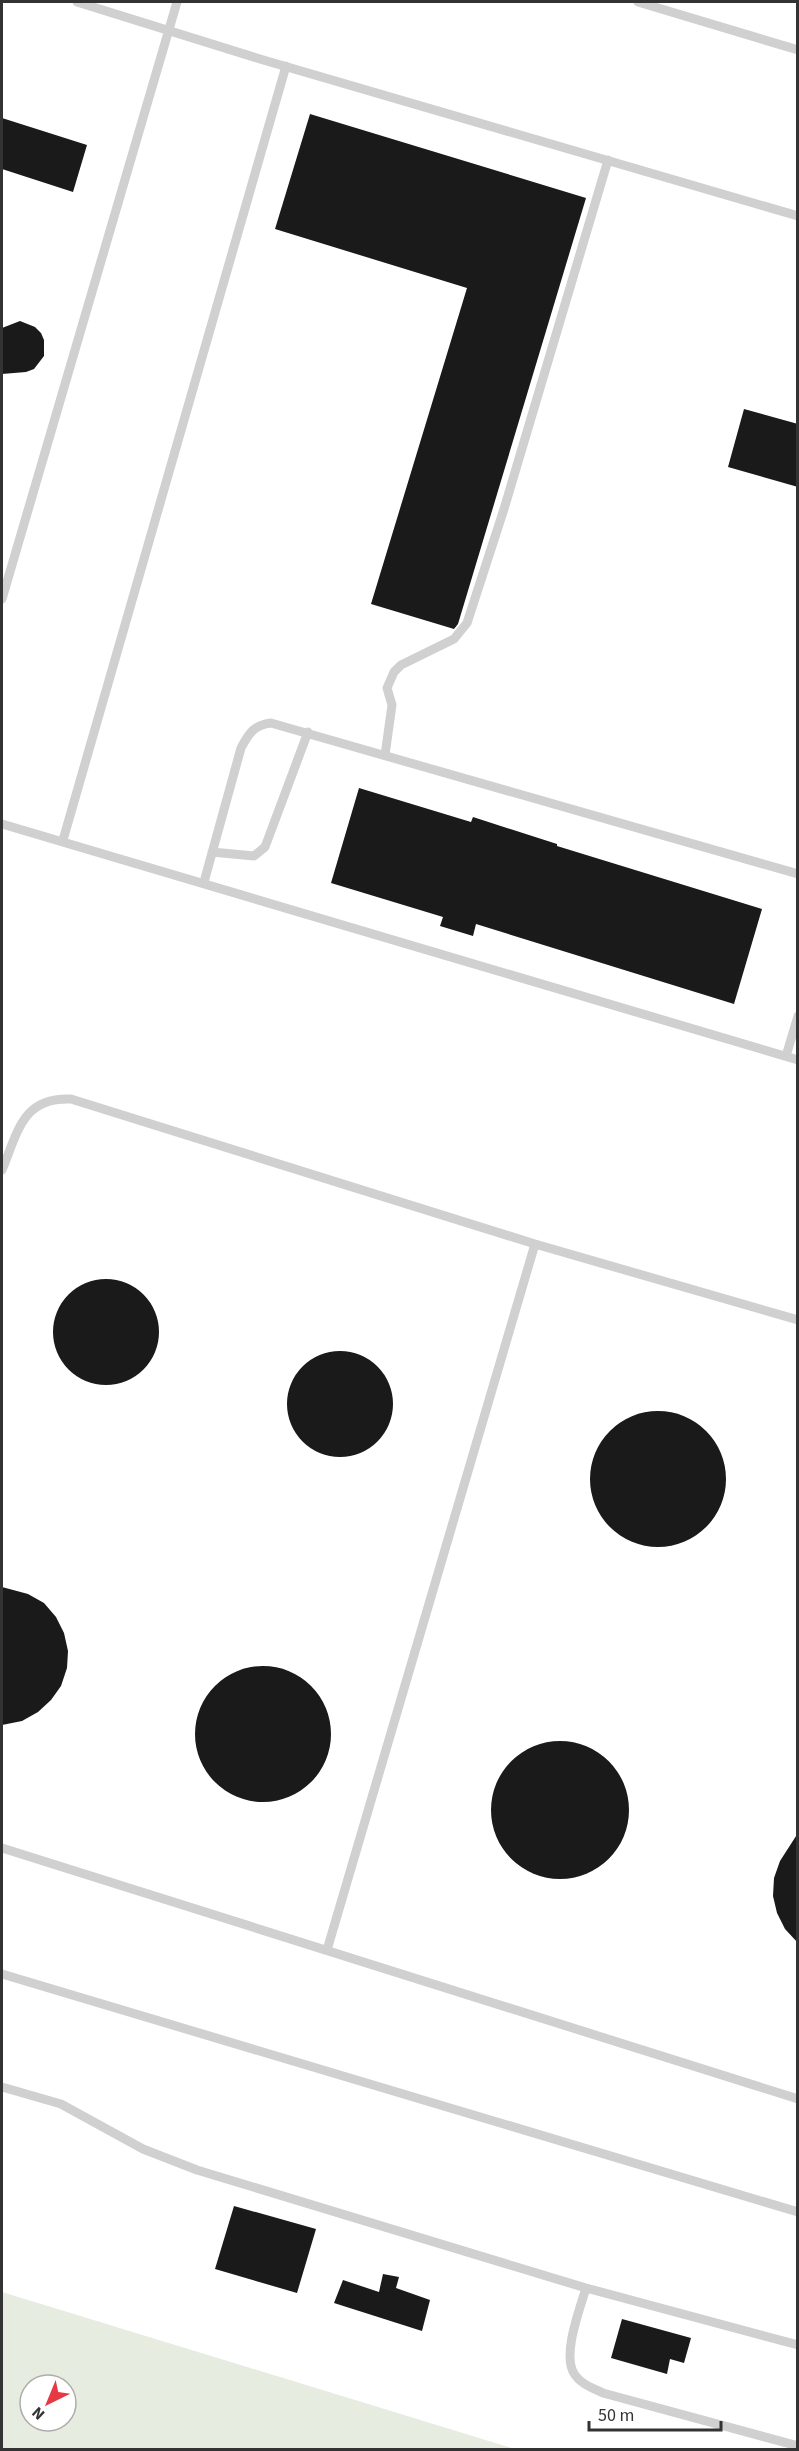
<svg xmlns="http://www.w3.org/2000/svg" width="799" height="2451" viewBox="0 0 799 2451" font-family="'Source Sans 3',sans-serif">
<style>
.green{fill:#e6ecdf;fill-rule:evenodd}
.building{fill:#1a1a1a}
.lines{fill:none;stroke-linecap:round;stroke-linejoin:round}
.lane{stroke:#d0d0d0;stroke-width:9}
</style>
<rect width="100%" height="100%" fill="#fff"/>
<path class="green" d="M2,2292L515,2449H2ZM30,2385H66V2421H30Z"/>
<path class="building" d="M310,114L586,198L458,624L454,629L371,604L467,288L275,229Z
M2,118L87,145L73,192L2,169Z
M20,321L35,327L41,333L44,340V356L34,369L26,372L2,374V328Z
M744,409L798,424V487L728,467Z
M359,788L471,822L473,817L557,844V846L762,909L734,1004L476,924L473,936L440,926L443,917L331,883Z
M53 1332a53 53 0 1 1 106 0a53 53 0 1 1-106 0Z
M287 1404a53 53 0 1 1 106 0a53 53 0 1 1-106 0Z
M590 1479a68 68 0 1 1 136 0a68 68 0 1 1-136 0Z
M2,1587L28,1594L44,1603L56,1617L64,1633L68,1651L67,1668L61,1686L51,1700L38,1712L22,1721L2,1725Z
M195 1734a68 68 0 1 1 136 0a68 68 0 1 1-136 0Z
M491 1810a69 69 0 1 1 138 0a69 69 0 1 1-138 0Z
M798,1833V1943L785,1929L777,1913L773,1896L774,1878L780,1861Z
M234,2206L316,2229L297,2293L215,2269Z
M383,2274L399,2277L396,2288L430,2300L422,2331L334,2303L343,2280L379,2292Z
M622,2319L691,2338L684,2363L670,2359L667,2374L611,2358Z"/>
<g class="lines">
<path class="lane" d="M77,2L260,59L798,216
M638,2L798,50
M2,599L177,2
M385,755L392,705L387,688L394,672L401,665L454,639L467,623L504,509L608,160
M2,824L798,1060
M63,840L286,66
M212,852L254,856L265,847L308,732
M204,882L241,748C249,733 254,725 271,723L798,874
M786,1056L798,1016
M2,1170C18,1132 22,1097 71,1099L535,1244L798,1320
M2,1848L798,2099
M327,1950L535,1244
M2,1974L798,2212
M2,2087L61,2104L143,2149L197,2170L586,2288L798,2345
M586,2288C580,2309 561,2357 575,2375C582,2385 593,2388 603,2393L798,2446"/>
</g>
<rect width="799" height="2451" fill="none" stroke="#333333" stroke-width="6"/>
<g transform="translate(48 2403) rotate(223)"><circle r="28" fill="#ffffff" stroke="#adadad" stroke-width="1.5"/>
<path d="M0-4.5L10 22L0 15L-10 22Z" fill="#e63946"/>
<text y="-9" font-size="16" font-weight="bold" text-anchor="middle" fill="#333333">N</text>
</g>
<path d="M589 2421v9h132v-9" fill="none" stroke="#333333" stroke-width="3"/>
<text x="598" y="2421" font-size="18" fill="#333333" stroke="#ffffff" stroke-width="4.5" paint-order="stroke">50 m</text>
</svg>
